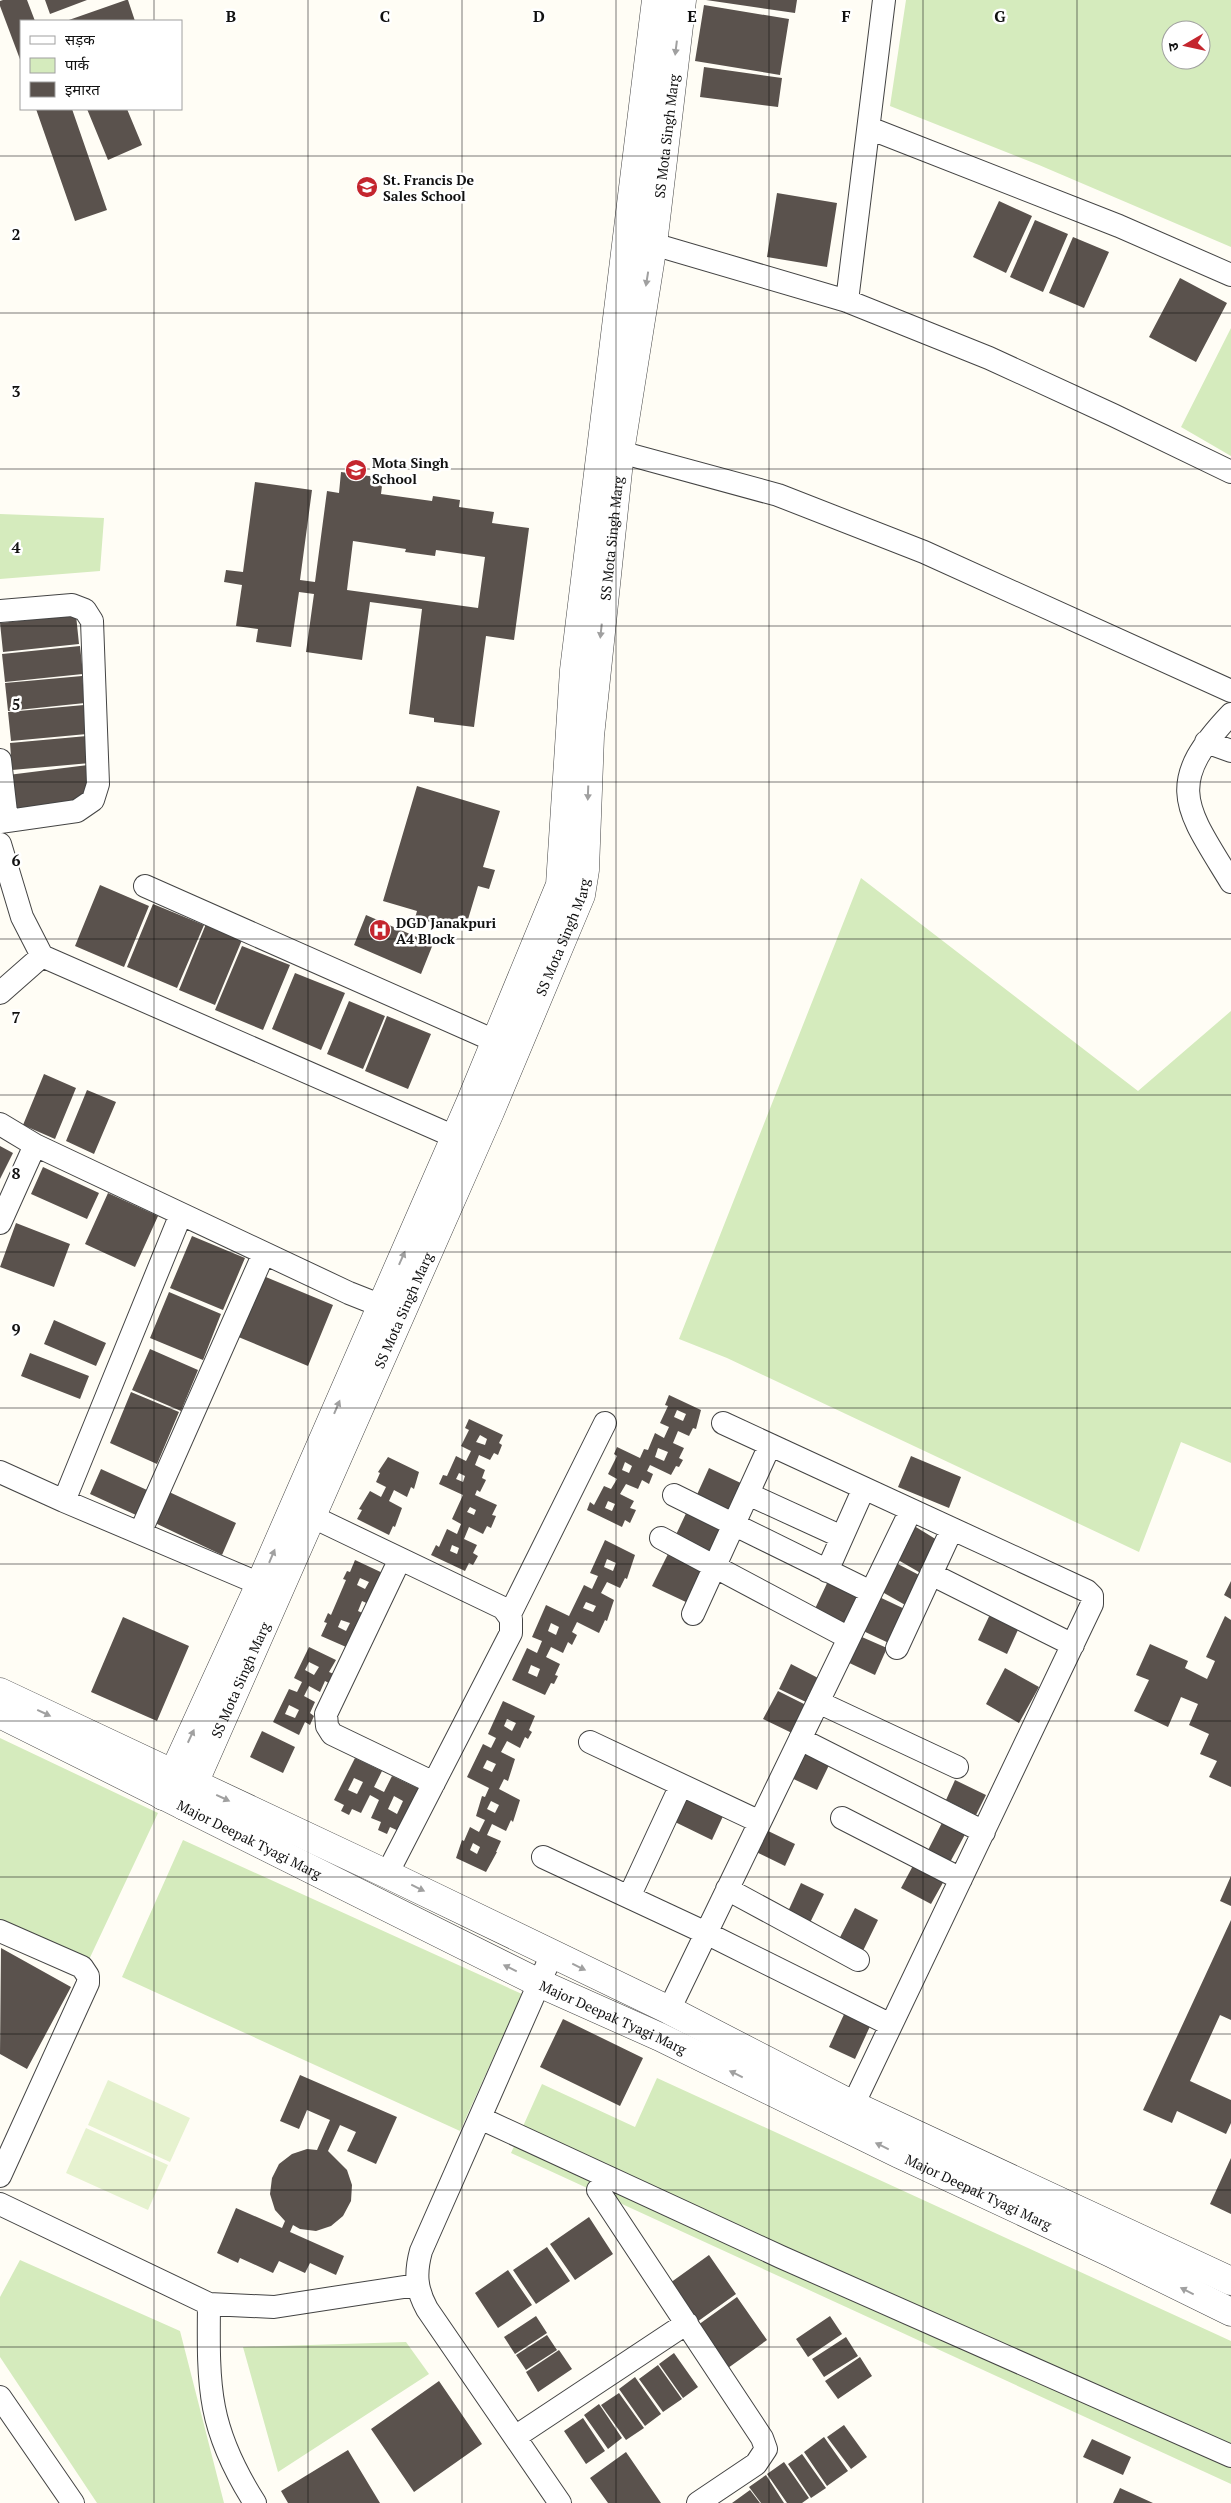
<svg xmlns="http://www.w3.org/2000/svg" width="1231" height="2503" viewBox="0 0 1231 2503" font-family="'PT Serif','Noto Sans Devanagari',serif">
<style>
.green{fill:#d5ebbd;fill-rule:evenodd}
.pitch{fill:#e6f2cf}
.building{fill:#5a524d;fill-rule:evenodd}
.lines{fill:none;stroke-linecap:round;stroke-linejoin:round}
.minor-casing{stroke:#444;stroke-width:24}
.tertiary-casing{stroke:#444;stroke-width:29}
.minor{stroke:#fff;stroke-width:22}
.tertiary{stroke:#fff;stroke-width:28}
.oneway{fill:#a0a0a0}
.grid{fill:none;stroke:#111;stroke-width:1;stroke-opacity:0.55}
.labels{text-anchor:middle;dominant-baseline:central;stroke-width:5;stroke-linejoin:round;paint-order:stroke}
.street-label{font-size:14px;fill:#111;stroke:#fff}
.poi-label{font-size:14px;font-weight:bold;fill:#111;stroke:#fff;text-anchor:start}
.grid-label{font-size:16px;text-anchor:middle;font-weight:bold;fill:#111;stroke:#fff;stroke-width:5;stroke-linejoin:round;paint-order:stroke}
</style>
<rect width="100%" height="100%" fill="#fffdf5"/>
<path class="green" d="M906,0H1231V247L1039,165L890,106ZM1171,30H1201V60H1171Z
M1231,328V456L1181,427Z
M0,514L104,518L100,571L0,579Z
M861,878L1138,1091L1231,1011V1463L1181,1442L1139,1552L727,1358L679,1339Z
M0,1738L158,1813L86,1966L0,1926Z
M183,1840L522,1994L460,2131L122,1977Z
M657,2078L1231,2341V2484L511,2153L542,2084L635,2127Z
M20,2260L180,2331L224,2503H97L0,2357V2297Z
M406,2342L429,2374L278,2472L243,2347Z"/>
<path class="pitch" d="M108,2080L190,2118L170,2162L88,2125Z
M86,2128L168,2165L148,2210L66,2173Z"/>
<path class="building" d="M3,0H27L35,21H21V62L0,6V1Z
M45,0H87L50,14Z
M126,0H128L135,21H66Z
M706,0H797L795,13Z
M704,5L789,19L780,75L695,61Z
M704,67L782,78L778,107L700,97Z
M36,109H72L107,210L75,221Z
M87,109H127L142,145L108,160Z
M777,193L837,203L827,267L767,257Z
M999,201L1032,216L1006,273L973,257Z
M1035,220L1068,234L1043,292L1010,277Z
M1073,237L1109,252L1084,308L1049,293Z
M1180,278L1227,303L1196,362L1149,337Z
M341,472L383,478L381,494L432,501L433,496L460,500L459,507L494,512L492,523L529,528L514,640L486,636L474,727L434,722V718L409,714L422,609L370,602L362,660L306,652L314,594L299,592L291,647L256,642L258,629L236,626L242,585L224,582L226,570L243,572L255,482L312,490L300,580L315,582L327,491L339,493ZM353,541L406,549L405,552L435,556L436,550L485,557L478,608L347,590Z
M76,615L79,644L3,652L0,623Z
M80,646L83,674L5,682L2,654Z
M82,676L85,703L8,711L5,683Z
M84,705L87,734L11,741L8,712Z
M87,736L90,763L12,770L10,743Z
M88,765L92,800L12,809L8,775Z
M417,786L500,811L483,867L495,870L489,889L478,886L466,926L440,918L437,924L415,918L417,911L383,901Z
M100,885L149,906L124,967L75,946Z
M153,904L204,925L177,988L127,967Z
M366,915L433,944L421,974L354,945Z
M206,924L242,940L215,1005L179,990Z
M242,946L290,965L263,1030L215,1010Z
M295,973L345,993L321,1050L272,1029Z
M349,1001L385,1016L363,1069L327,1054Z
M387,1016L431,1034L408,1089L365,1071Z
M44,1074L76,1088L55,1139L23,1125Z
M87,1090L116,1102L94,1154L66,1141Z
M0,1146L13,1153L0,1179Z
M43,1167L99,1193L87,1219L31,1194Z
M108,1193L158,1216L135,1267L85,1244Z
M16,1223L70,1244L54,1287L0,1267Z
M192,1236L245,1258L223,1310L170,1288Z
M261,1275L333,1305L308,1366L236,1336Z
M169,1292L221,1314L203,1360L150,1338Z
M54,1320L106,1343L96,1366L44,1344Z
M150,1349L198,1370L181,1411L132,1390Z
M30,1353L89,1376L80,1399L21,1376Z
M131,1392L179,1412L157,1464L110,1443Z
M669,1395L701,1410L696,1429L693,1428L689,1436L678,1431L673,1443L684,1448L679,1458L683,1460L679,1467L676,1466L671,1475L650,1465L647,1471L653,1474L649,1484L642,1480L638,1489L626,1484L620,1494L634,1501L630,1508L636,1510L630,1523L625,1520L622,1527L587,1510L590,1502L594,1505L604,1486L611,1489L617,1479L608,1474L617,1456L614,1454L617,1447L640,1458L644,1449L648,1450L655,1433L664,1438L669,1427L660,1423L668,1406L665,1405ZM677,1410L686,1414L683,1421L674,1417ZM658,1448L668,1452L664,1461L655,1457ZM625,1462L632,1466L629,1473L622,1470ZM608,1501L615,1504L612,1511L605,1508Z
M469,1419L503,1435L499,1443L502,1445L498,1455L494,1453L490,1460L479,1455L475,1465L485,1470L482,1478L486,1480L480,1492L477,1490L475,1495L497,1505L492,1515L496,1516L491,1528L487,1526L483,1534L469,1527L464,1539L477,1545L473,1553L478,1556L473,1565L469,1563L465,1571L431,1555L436,1545L439,1547L447,1529L457,1534L461,1524L452,1519L463,1495L439,1484L443,1475L447,1476L456,1456L466,1461L471,1451L461,1446L469,1430L465,1428ZM480,1435L487,1439L485,1445L476,1442ZM459,1473L465,1476L463,1482L456,1479ZM470,1507L476,1510L474,1515L467,1512ZM452,1545L459,1548L457,1554L450,1551Z
M911,1456L961,1477L949,1508L898,1487Z
M388,1457L419,1472L414,1489L411,1487L407,1497L394,1490L389,1501L402,1508L395,1527L393,1526L389,1535L357,1519L362,1510L359,1509L370,1491L381,1497L386,1487L376,1482L380,1473L378,1472Z
M709,1468L745,1485L730,1516L695,1499Z
M101,1469L147,1490L136,1515L90,1494Z
M167,1491L236,1523L222,1555L153,1522Z
M689,1507L729,1526L713,1560L673,1541Z
M911,1524L942,1543L924,1575L893,1557Z
M605,1540L635,1555L627,1579L625,1578L620,1588L607,1582L601,1593L614,1600L607,1621L605,1620L599,1633L577,1622L572,1632L577,1635L572,1645L568,1642L563,1653L551,1647L546,1657L560,1664L555,1675L558,1676L554,1684L551,1683L545,1695L512,1680L527,1648L537,1653L542,1641L532,1637L546,1605L569,1616L584,1585L592,1589L598,1576L590,1573ZM607,1559L616,1563L613,1571L604,1567ZM586,1602L596,1606L593,1612L583,1608ZM551,1623L559,1627L556,1635L548,1631ZM531,1665L540,1669L537,1677L528,1673Z
M671,1548L706,1565L688,1603L652,1586Z
M355,1560L387,1575L373,1606L362,1601L358,1611L369,1616L353,1650L321,1636L327,1623L324,1622L328,1613L331,1615L346,1580L343,1579L347,1571L350,1572ZM360,1578L369,1582L365,1589L357,1585ZM341,1620L350,1623L346,1631L338,1627Z
M892,1561L923,1577L907,1606L877,1589Z
M829,1579L865,1596L848,1632L812,1615Z
M1231,1581V1599L1224,1595Z
M875,1595L909,1611L893,1645L859,1629Z
M993,1608L1022,1621L1007,1654L978,1640Z
M1225,1616L1231,1620V1787L1209,1777L1217,1761L1200,1754L1209,1734L1189,1725L1198,1704L1181,1697L1168,1727L1134,1711L1149,1680L1136,1675L1150,1644L1188,1661L1185,1668L1207,1679L1215,1661L1206,1657Z
M123,1617L189,1646L157,1721L91,1692Z
M855,1634L887,1648L875,1675L843,1660Z
M309,1647L336,1660L329,1672L336,1675L331,1684L325,1681L320,1692L309,1686L304,1696L315,1702L310,1713L314,1716L310,1725L305,1722L299,1735L273,1722L289,1689L297,1692L302,1682L294,1678ZM309,1662L319,1667L314,1675L305,1670ZM289,1705L299,1710L295,1718L285,1714Z
M791,1664L820,1679L808,1703L779,1689Z
M1005,1668L1039,1687L1019,1723L986,1704Z
M778,1691L808,1706L794,1734L763,1719Z
M503,1701L535,1716L529,1730L532,1732L528,1739L525,1737L520,1748L507,1741L501,1752L515,1759L508,1781L504,1779L499,1789L520,1800L513,1822L511,1820L506,1831L492,1824L487,1835L501,1841L496,1852H497L486,1872L456,1858L462,1840L464,1841L470,1827L479,1832L485,1820L476,1816L482,1796L485,1797L489,1788L467,1777L483,1744L491,1748L496,1738L488,1734ZM507,1719L516,1723L512,1731L504,1726ZM487,1760L496,1764L492,1772L483,1768ZM491,1801L499,1805L495,1813L487,1809ZM473,1843L480,1847L477,1854L470,1850Z
M262,1731L295,1747L283,1773L250,1757Z
M799,1743L832,1759L817,1790L785,1775Z
M355,1758L382,1771L374,1787L384,1792L392,1776L424,1791L403,1833L390,1827L387,1834L378,1830L381,1822L371,1818L379,1800L370,1795L361,1813L352,1809L349,1815L341,1811L344,1805L334,1800ZM354,1778L363,1782L357,1794L348,1790ZM394,1796L403,1801L397,1814L388,1809Z
M955,1780L986,1795L976,1815L946,1800Z
M687,1796L724,1814L712,1840L675,1822Z
M946,1815L969,1827L948,1866L926,1854Z
M762,1828L795,1844L785,1866L752,1850Z
M915,1862L945,1879L931,1904L901,1888Z
M1231,1876V1906L1220,1901Z
M801,1883L824,1894L807,1929L785,1918Z
M855,1908L878,1920L860,1957L836,1945Z
M1231,1920V2020L1220,2015L1190,2081L1231,2100V2123L1226,2134L1177,2111L1172,2123L1143,2110Z
M1,1948L71,1987L27,2069L0,2054Z
M846,2010L872,2022L855,2059L829,2047Z
M563,2019L643,2058L620,2106L540,2067Z
M300,2075L397,2117L376,2164L347,2151L356,2132L340,2125L328,2151L347,2170L352,2185L351,2201L343,2216L331,2226L316,2231L300,2229L293,2225L290,2232L344,2256L336,2275L310,2263L305,2273L279,2261L273,2273L240,2258L238,2263L217,2253L236,2208L282,2228L285,2221L275,2210L270,2194L272,2178L279,2164L292,2154L307,2149L317,2150L330,2120L307,2110L299,2129L280,2121Z
M1231,2158V2214L1210,2204Z
M589,2217L613,2254L575,2280L550,2244Z
M547,2247L570,2281L536,2304L513,2270Z
M709,2255L736,2294L697,2322L670,2283Z
M508,2270L532,2305L498,2328L475,2293Z
M737,2297L767,2340L728,2368L698,2325Z
M536,2316L547,2333L515,2354L504,2337Z
M830,2316L842,2334L808,2357L796,2339Z
M547,2335L557,2350L526,2370L516,2355Z
M846,2337L858,2356L824,2377L812,2359Z
M559,2350L572,2369L538,2392L526,2372Z
M674,2353L698,2387L683,2398L659,2364Z
M860,2357L872,2376L838,2399L825,2381Z
M658,2365L682,2399L663,2412L639,2379Z
M635,2377L661,2414L645,2426L619,2389Z
M439,2381L482,2444L414,2492L371,2429Z
M619,2393L644,2428L626,2440L601,2405Z
M599,2404L622,2438L608,2449L584,2415Z
M583,2418L605,2451L586,2464L564,2431Z
M844,2425L867,2457L851,2469L827,2437Z
M824,2437L848,2471L827,2486L804,2452Z
M1092,2439L1131,2457L1123,2475L1083,2457Z
M348,2450L380,2503H288L281,2491Z
M626,2452L661,2503H608L590,2478Z
M802,2454L826,2488L811,2498L788,2464Z
M784,2462L809,2498L802,2503H787L767,2474Z
M766,2475L784,2503H761L749,2487Z
M1120,2488L1153,2503H1113Z
M750,2490L760,2503H732Z"/>
<g class="lines">
<g class="minor-casing">
<path id="minor" d="M869,128L1119,226L1231,275
M653,244L847,301L989,358L1113,415L1231,472
M847,301L884,0
M604,450L620,452L778,495L924,552L1231,691
M0,611L72,605L85,610L92,621L98,784L93,800L77,811L0,822
M1231,714C1163,785 1186,808 1231,882
M1206,742L1231,751
M0,760L7,821
M0,844L22,917L42,956L455,1137
M145,886L495,1041
M0,993L42,956
M0,1124L35,1145L349,1293L397,1312
M0,1223L35,1145
M723,1423L1087,1591L1092,1596V1604L853,2105
M0,1472L64,1501L260,1584
M748,1494L842,1537
M674,1495L871,1592
M64,1501L181,1214
M313,1517L503,1608L511,1619V1633L387,1874
M140,1533L264,1253
M661,1538L849,1638
M400,1559L326,1714L327,1726L332,1734L434,1783
M827,1571L864,1488
M931,1574L1073,1645
M510,1614L605,1423
M693,1614L770,1445
M897,1648L952,1529
M818,1702L957,1767
M800,1739L984,1832
M590,1742L760,1822
M842,1818L961,1879
M543,1857L706,1933L891,2025
M727,1889L858,1960
M629,1897L681,1785
M0,1931L82,1967L88,1976V1983L0,2176
M552,1954L421,2251C415,2273 416,2289 427,2309L560,2503
M669,2010L911,1510
M480,2118L781,2257L1231,2456
M598,2190L762,2438L766,2449L756,2464L698,2503
M0,2204L209,2304L274,2307L417,2285
M209,2304C208,2389 208,2429 255,2503
M0,2397L73,2503
M515,2437L687,2323"/>
</g>
<g class="tertiary-casing">
<g id="tertiary">
<path d="M0,1692L387,1874L669,2010L853,2105L1231,2281"/>
<path id="s1" d="M0,1714L539,1983L660,2037L899,2154L1111,2253L1231,2312"/>
<path d="M163,1796L260,1584L470,1103L560,885L574,670L656,0"/>
<path id="s2" d="M184,1806L490,1112L581,895L585,870L590,736L620,452L653,244L682,0"/>
</g>
</g>
<use href="#minor" class="minor"/>
<use href="#tertiary" class="tertiary"/>
</g>
<defs><path id="oneway-solid" d="M-6-.8H1V-3.2L6.5 0L1 3.2V.8H-6Z" transform="scale(1.25)"/></defs>
<g class="oneway">
<use href="#oneway-solid" transform="translate(676 48) rotate(97)"/>
<use href="#oneway-solid" transform="translate(647 279) rotate(99)"/>
<use href="#oneway-solid" transform="translate(601 631) rotate(96)"/>
<use href="#oneway-solid" transform="translate(588 793) rotate(92)"/>
<use href="#oneway-solid" transform="translate(402 1258) rotate(-66)"/>
<use href="#oneway-solid" transform="translate(337 1407) rotate(-67)"/>
<use href="#oneway-solid" transform="translate(272 1556) rotate(-67)"/>
<use href="#oneway-solid" transform="translate(44 1713) rotate(25)"/>
<use href="#oneway-solid" transform="translate(191 1736) rotate(-65)"/>
<use href="#oneway-solid" transform="translate(223 1798) rotate(25)"/>
<use href="#oneway-solid" transform="translate(418 1888) rotate(26)"/>
<use href="#oneway-solid" transform="translate(579 1967) rotate(26)"/>
<use href="#oneway-solid" transform="translate(510 1968) rotate(-154)"/>
<use href="#oneway-solid" transform="translate(736 2074) rotate(-154)"/>
<use href="#oneway-solid" transform="translate(882 2146) rotate(-154)"/>
<use href="#oneway-solid" transform="translate(1187 2291) rotate(-153)"/>
</g>
<path class="grid" d="M154,0V21M308,0V2503M462,0V2503M616,0V2503M769,0V2503M923,0V2503M1077,0V2503M154,109V2503M0,156H1231M0,313H1231M0,469H1231M0,626H1231M0,782H1231M0,939H1231M0,1095H1231M0,1252H1231M0,1408H1231M0,1564H1231M0,1721H1231M0,1877H1231M0,2034H1231M0,2190H1231M0,2347H1231"/>
<defs>
<g id="school-disc" transform="scale(1.125)"><circle r="9.5" fill="#c4262e" stroke="#fff"/><path d="M0-5L7-2L0 1L-7-2ZM-4 1L0 2.5L4 1V4Q0 6-4 4Z" fill="#fff"/></g>
<g id="hospital-disc" transform="scale(1.125)"><circle r="9.5" fill="#c4262e" stroke="#fff"/><path d="M-5-5h3v3.5h4V-5h3V5h-3V1.5h-4V5h-3Z" fill="#fff"/></g>
</defs>
<g fill-rule="evenodd">
<use href="#school-disc" x="367" y="187"/>
<use href="#school-disc" x="356" y="470"/>
<use href="#hospital-disc" x="380" y="930"/>
</g>
<g class="labels">
<g class="street-label">
<text stroke="none"><textPath href="#s2" startOffset="1758">SS Mota Singh Marg</textPath></text>
<text stroke="none"><textPath href="#s2" startOffset="1352">SS Mota Singh Marg</textPath></text>
<text stroke="none"><textPath href="#s2" startOffset="948">SS Mota Singh Marg</textPath></text>
<text stroke="none"><textPath href="#s2" startOffset="542">SS Mota Singh Marg</textPath></text>
<text stroke="none"><textPath href="#s2" startOffset="138">SS Mota Singh Marg</textPath></text>
<text stroke="none"><textPath href="#s1" startOffset="279">Major Deepak Tyagi Marg</textPath></text>
<text stroke="none"><textPath href="#s1" startOffset="684">Major Deepak Tyagi Marg</textPath></text>
<text stroke="none"><textPath href="#s1" startOffset="1089">Major Deepak Tyagi Marg</textPath></text>
</g>
<g class="poi-label">
<text x="383" y="179">St. Francis De<tspan x="383" dy="16">Sales School</tspan></text>
<text x="372" y="462">Mota Singh<tspan x="372" dy="16">School</tspan></text>
<text x="396" y="922">DGD Janakpuri<tspan x="396" dy="16">A4 Block</tspan></text>
</g>
</g>
<g class="grid-label">
<text x="231" y="22">B</text>
<text x="385" y="22">C</text>
<text x="539" y="22">D</text>
<text x="692" y="22">E</text>
<text x="846" y="22">F</text>
<text x="1000" y="22">G</text>
<text x="16" y="240">2</text>
<text x="16" y="397">3</text>
<text x="16" y="553">4</text>
<text x="16" y="710">5</text>
<text x="16" y="866">6</text>
<text x="16" y="1023">7</text>
<text x="16" y="1179">8</text>
<text x="16" y="1335">9</text>
</g>
<rect x="20" y="20" width="162" height="90" fill="#ffffff" stroke="#a0a0a0"/>
<rect x="30" y="36" width="25" height="8" fill="#ffffff" stroke="#a0a0a0"/>
<text x="65" y="45" font-size="15" fill="#111111">सड़क</text>
<rect x="30" y="58" width="25" height="15" fill="#d5ebbd" stroke="#a0a0a0"/>
<text x="65" y="70" font-size="15" fill="#111111">पार्क</text>
<rect x="30" y="82" width="25" height="15" fill="#5a524d" stroke="#a0a0a0"/>
<text x="65" y="95" font-size="15" fill="#111111">इमारत</text>
<g transform="translate(1186 45) rotate(261)"><circle r="24" fill="#ffffff" stroke="#a0a0a0"/>
<path d="M0-4L9 19L0 12L-9 19Z" fill="#c4262e"/>
<text y="-8" font-size="14" font-weight="bold" text-anchor="middle" fill="#111111">उ</text>
</g>
</svg>
